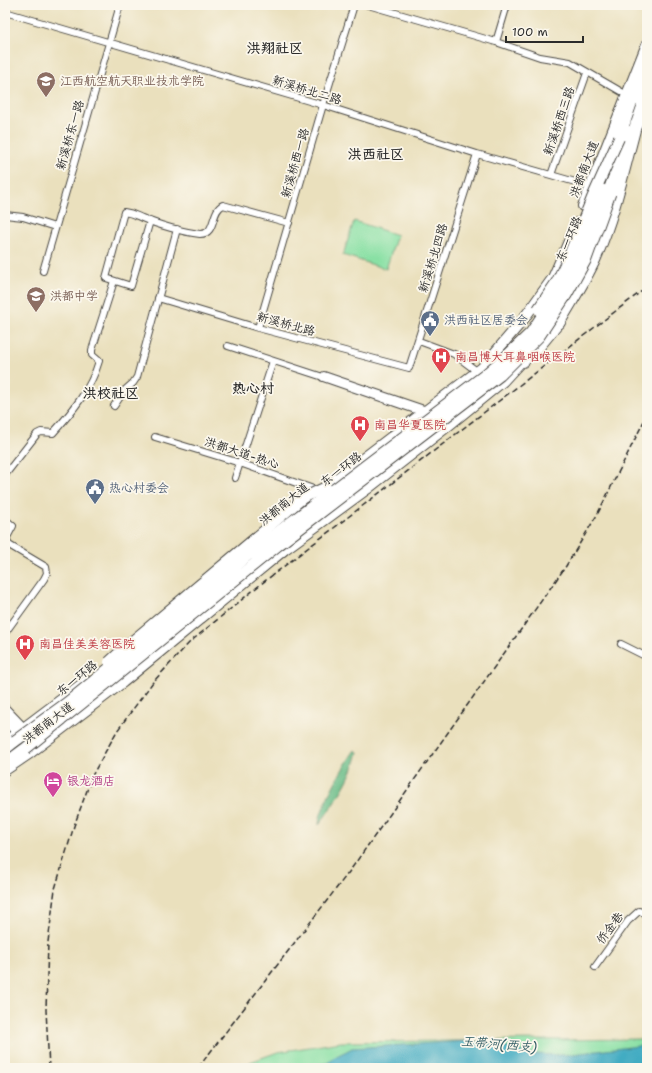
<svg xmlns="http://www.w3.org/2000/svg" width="652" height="1073" viewBox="0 0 652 1073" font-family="'Shantell Sans','LXGW WenKai TC',sans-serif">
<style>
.green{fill:#89e0a4;stroke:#5a8668}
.forest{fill:#6ebe8a;stroke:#4c745a}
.water{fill:#43acc2;stroke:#376c76}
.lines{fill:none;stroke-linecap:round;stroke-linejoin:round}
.street-casing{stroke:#484641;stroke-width:8}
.secondary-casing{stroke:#484641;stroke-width:11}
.primary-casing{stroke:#484641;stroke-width:12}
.highway-casing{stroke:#484641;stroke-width:13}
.street{stroke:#fff;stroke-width:6}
.secondary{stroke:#fff;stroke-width:9}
.primary{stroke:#fff;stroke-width:10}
.highway{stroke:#fff;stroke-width:11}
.rail{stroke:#2b2b2b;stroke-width:1.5;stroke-dasharray:6 3;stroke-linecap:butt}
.primary-bridge-casing{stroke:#484641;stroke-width:12;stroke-linecap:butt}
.highway-bridge-casing{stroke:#484641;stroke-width:13;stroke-linecap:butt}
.primary-bridge{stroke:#fff;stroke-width:10}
.highway-bridge{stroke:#fff;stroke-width:11}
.labels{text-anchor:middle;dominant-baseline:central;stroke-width:3.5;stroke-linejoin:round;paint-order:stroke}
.education-label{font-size:12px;fill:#785e54;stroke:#fbf7ec;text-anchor:start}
.street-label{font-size:12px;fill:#2b2b2b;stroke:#fbf7ec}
.service-label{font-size:12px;fill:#4e5e75;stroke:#fbf7ec;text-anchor:start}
.health-label{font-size:12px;fill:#be3a42;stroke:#fbf7ec;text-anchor:start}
.hotel-label{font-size:12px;fill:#b23c85;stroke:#fbf7ec;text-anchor:start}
.water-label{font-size:13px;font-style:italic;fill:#355f67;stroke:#fbf7ec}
.quarter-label{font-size:14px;font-weight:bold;fill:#2b2b2b;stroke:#fbf7ec}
</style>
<rect width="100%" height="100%" fill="#fbf7ec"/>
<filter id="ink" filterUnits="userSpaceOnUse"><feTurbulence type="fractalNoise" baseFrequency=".025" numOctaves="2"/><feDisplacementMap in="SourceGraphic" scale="8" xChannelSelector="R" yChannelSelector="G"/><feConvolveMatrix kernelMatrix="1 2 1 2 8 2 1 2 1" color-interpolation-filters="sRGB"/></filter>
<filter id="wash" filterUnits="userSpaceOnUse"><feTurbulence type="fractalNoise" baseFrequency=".012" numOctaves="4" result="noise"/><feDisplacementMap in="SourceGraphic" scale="16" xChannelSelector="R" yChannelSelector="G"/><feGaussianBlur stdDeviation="0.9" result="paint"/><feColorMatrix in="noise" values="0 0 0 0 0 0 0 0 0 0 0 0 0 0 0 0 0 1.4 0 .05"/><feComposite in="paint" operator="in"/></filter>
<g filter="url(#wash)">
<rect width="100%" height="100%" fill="#eae0bd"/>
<path class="green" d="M354,221L397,235L386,269L343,255Z
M647,1038V1068H243L250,1062L278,1052L341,1042L645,1039Z"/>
<path class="forest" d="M355,750L358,752C352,779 334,803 319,825C319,808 344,765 355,750Z"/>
<path class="water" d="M468,1041L492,1044L531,1054L564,1055L647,1045V1068H422L410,1066L398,1068H302L328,1063C333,1056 344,1053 352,1048Z"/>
</g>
<g filter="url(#ink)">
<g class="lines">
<g class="street-casing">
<path id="street" d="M368,5L496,42L540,57L570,62L627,95
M5,12L323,105L477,154L593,187
M496,42L507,5
M551,175L587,73
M5,215L23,217L55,227
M150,221L131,286L106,278L124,212C132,213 135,215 142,218C158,225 183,232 200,234C217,234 210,211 223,205L289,223
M43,271L120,5
M158,298L258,328L409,368L477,154
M258,328L323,105L354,5
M419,341L454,354L478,372
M228,346L323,377
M114,406L124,391L133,383L137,377L177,229
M424,413L323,378L324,375L427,410
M155,437L240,463L319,491
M5,475L37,434L41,432L53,433C72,412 91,389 99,361L92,355V350L114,281
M235,478L273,361
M5,519L13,526L6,539L9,545L46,567L47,573L44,579L5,633
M621,644L647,657
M595,967L628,921L639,911L647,914"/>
</g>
<g class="secondary-casing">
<path id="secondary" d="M5,709L28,733
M5,720L13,728L21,739"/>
</g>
<g class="primary-casing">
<path id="primary" d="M640,102L647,83
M605,200L630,131
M583,206L647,44
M523,362L540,346L559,323
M278,526L327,486L482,368L522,321L553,278L577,223
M5,742L86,681
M5,770L30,753L123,682L285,549L367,489L449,425L503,381L526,356"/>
</g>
<g class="highway-casing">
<path id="highway" d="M634,131L647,94
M616,147L647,58
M559,323C571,302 585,281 595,259C614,216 624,169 636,124
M5,749L15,741
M5,764L25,749"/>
</g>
<use href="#street" class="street"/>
<use href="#secondary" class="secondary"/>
<use href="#primary" class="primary"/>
<use href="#highway" class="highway"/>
<path class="rail" d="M49,1068L46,1010L48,942L55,889L74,826L93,774L117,731L153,682L190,642L261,584L647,287
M198,1068L349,872L566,566L597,515L647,415"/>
<g class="primary-bridge-casing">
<path id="primary-bridge" d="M538,309L557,281L567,260L592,198L619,138
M109,662L131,642L303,498L326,487"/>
</g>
<g class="highway-bridge-casing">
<path id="highway-bridge" d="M15,741L67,703L248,555L484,376L506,357L531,333L558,292L577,257L602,190
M25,749L278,545L500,375L539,336L566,295L586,259L610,193"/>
</g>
<use href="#primary-bridge" class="primary-bridge"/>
<use href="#highway-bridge" class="highway-bridge"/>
</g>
</g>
<defs>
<g id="school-pin" transform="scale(1)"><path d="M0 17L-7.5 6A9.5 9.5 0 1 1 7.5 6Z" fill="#8d6e63" stroke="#fbf7ec"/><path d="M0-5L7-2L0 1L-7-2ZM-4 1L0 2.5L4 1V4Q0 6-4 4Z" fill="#fff"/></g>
<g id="civic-pin" transform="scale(1)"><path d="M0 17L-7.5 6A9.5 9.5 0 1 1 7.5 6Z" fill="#5c6f8a" stroke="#fbf7ec"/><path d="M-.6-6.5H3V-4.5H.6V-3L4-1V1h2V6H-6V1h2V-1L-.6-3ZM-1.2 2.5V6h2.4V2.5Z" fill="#fff"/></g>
<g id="hospital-pin" transform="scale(1)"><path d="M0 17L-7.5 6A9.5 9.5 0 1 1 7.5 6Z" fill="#e0444e" stroke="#fbf7ec"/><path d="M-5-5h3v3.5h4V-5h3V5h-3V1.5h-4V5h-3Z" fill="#fff"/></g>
<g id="hotel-pin" transform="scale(1)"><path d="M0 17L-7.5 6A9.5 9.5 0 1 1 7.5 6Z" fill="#d1479c" stroke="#fbf7ec"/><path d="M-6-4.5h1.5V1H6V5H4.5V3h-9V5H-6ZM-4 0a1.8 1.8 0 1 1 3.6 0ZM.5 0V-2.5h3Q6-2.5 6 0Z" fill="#fff"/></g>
</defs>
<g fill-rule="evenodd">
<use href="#school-pin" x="46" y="81"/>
<use href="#school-pin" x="36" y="296"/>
<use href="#civic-pin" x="430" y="320"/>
<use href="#hospital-pin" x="441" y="357"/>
<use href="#hospital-pin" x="360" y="425"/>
<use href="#civic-pin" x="95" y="488"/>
<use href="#hospital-pin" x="25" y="644"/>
<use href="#hotel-pin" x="53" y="781"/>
</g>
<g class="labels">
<g class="education-label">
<text x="60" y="81">江西航空航天职业技术学院</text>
<text x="50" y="296">洪都中学</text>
</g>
<g class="street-label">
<text transform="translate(307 90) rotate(17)">新溪桥北二路</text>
<text transform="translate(559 121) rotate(-71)">新溪桥西三路</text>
<text transform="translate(70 135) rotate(-74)">新溪桥东一路</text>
<text transform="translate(295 163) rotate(-74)">新溪桥西一路</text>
<text transform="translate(584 169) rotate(-69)">洪都南大道</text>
<text transform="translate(569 239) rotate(-67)">东一环路</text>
<text transform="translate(433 258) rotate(-73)">新溪桥北四路</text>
<text transform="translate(286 324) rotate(15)">新溪桥北路</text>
<text transform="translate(242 453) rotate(18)">洪都大道-热心</text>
<text transform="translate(341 469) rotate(-37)">东一环路</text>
<text transform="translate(284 504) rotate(-39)">洪都南大道</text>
<text transform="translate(77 678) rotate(-39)">东一环路</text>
<text transform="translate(48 723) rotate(-37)">洪都南大道</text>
<text transform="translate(610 928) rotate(-53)">侨金巷</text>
</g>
<g class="service-label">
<text x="444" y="320">洪西社区居委会</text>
<text x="109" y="488">热心村委会</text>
</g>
<g class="health-label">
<text x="455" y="357">南昌博大耳鼻咽喉医院</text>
<text x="374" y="425">南昌华夏医院</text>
<text x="39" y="644">南昌佳美美容医院</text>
</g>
<g class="hotel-label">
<text x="67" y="781">银龙酒店</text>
</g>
<g class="water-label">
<text transform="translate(499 1044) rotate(5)">玉带河(西支)</text>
</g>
<g class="quarter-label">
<text x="275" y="48">洪翔社区</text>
<text x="376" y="154">洪西社区</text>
<text x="253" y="388">热心村</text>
<text x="111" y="393">洪校社区</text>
</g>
</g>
<rect width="652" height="1073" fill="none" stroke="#fbf7ec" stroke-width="20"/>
<path d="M506 36v6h77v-6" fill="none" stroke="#2b2b2b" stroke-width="2"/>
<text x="512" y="36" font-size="12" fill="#2b2b2b" stroke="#fbf7ec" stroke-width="3" paint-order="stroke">100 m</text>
</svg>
